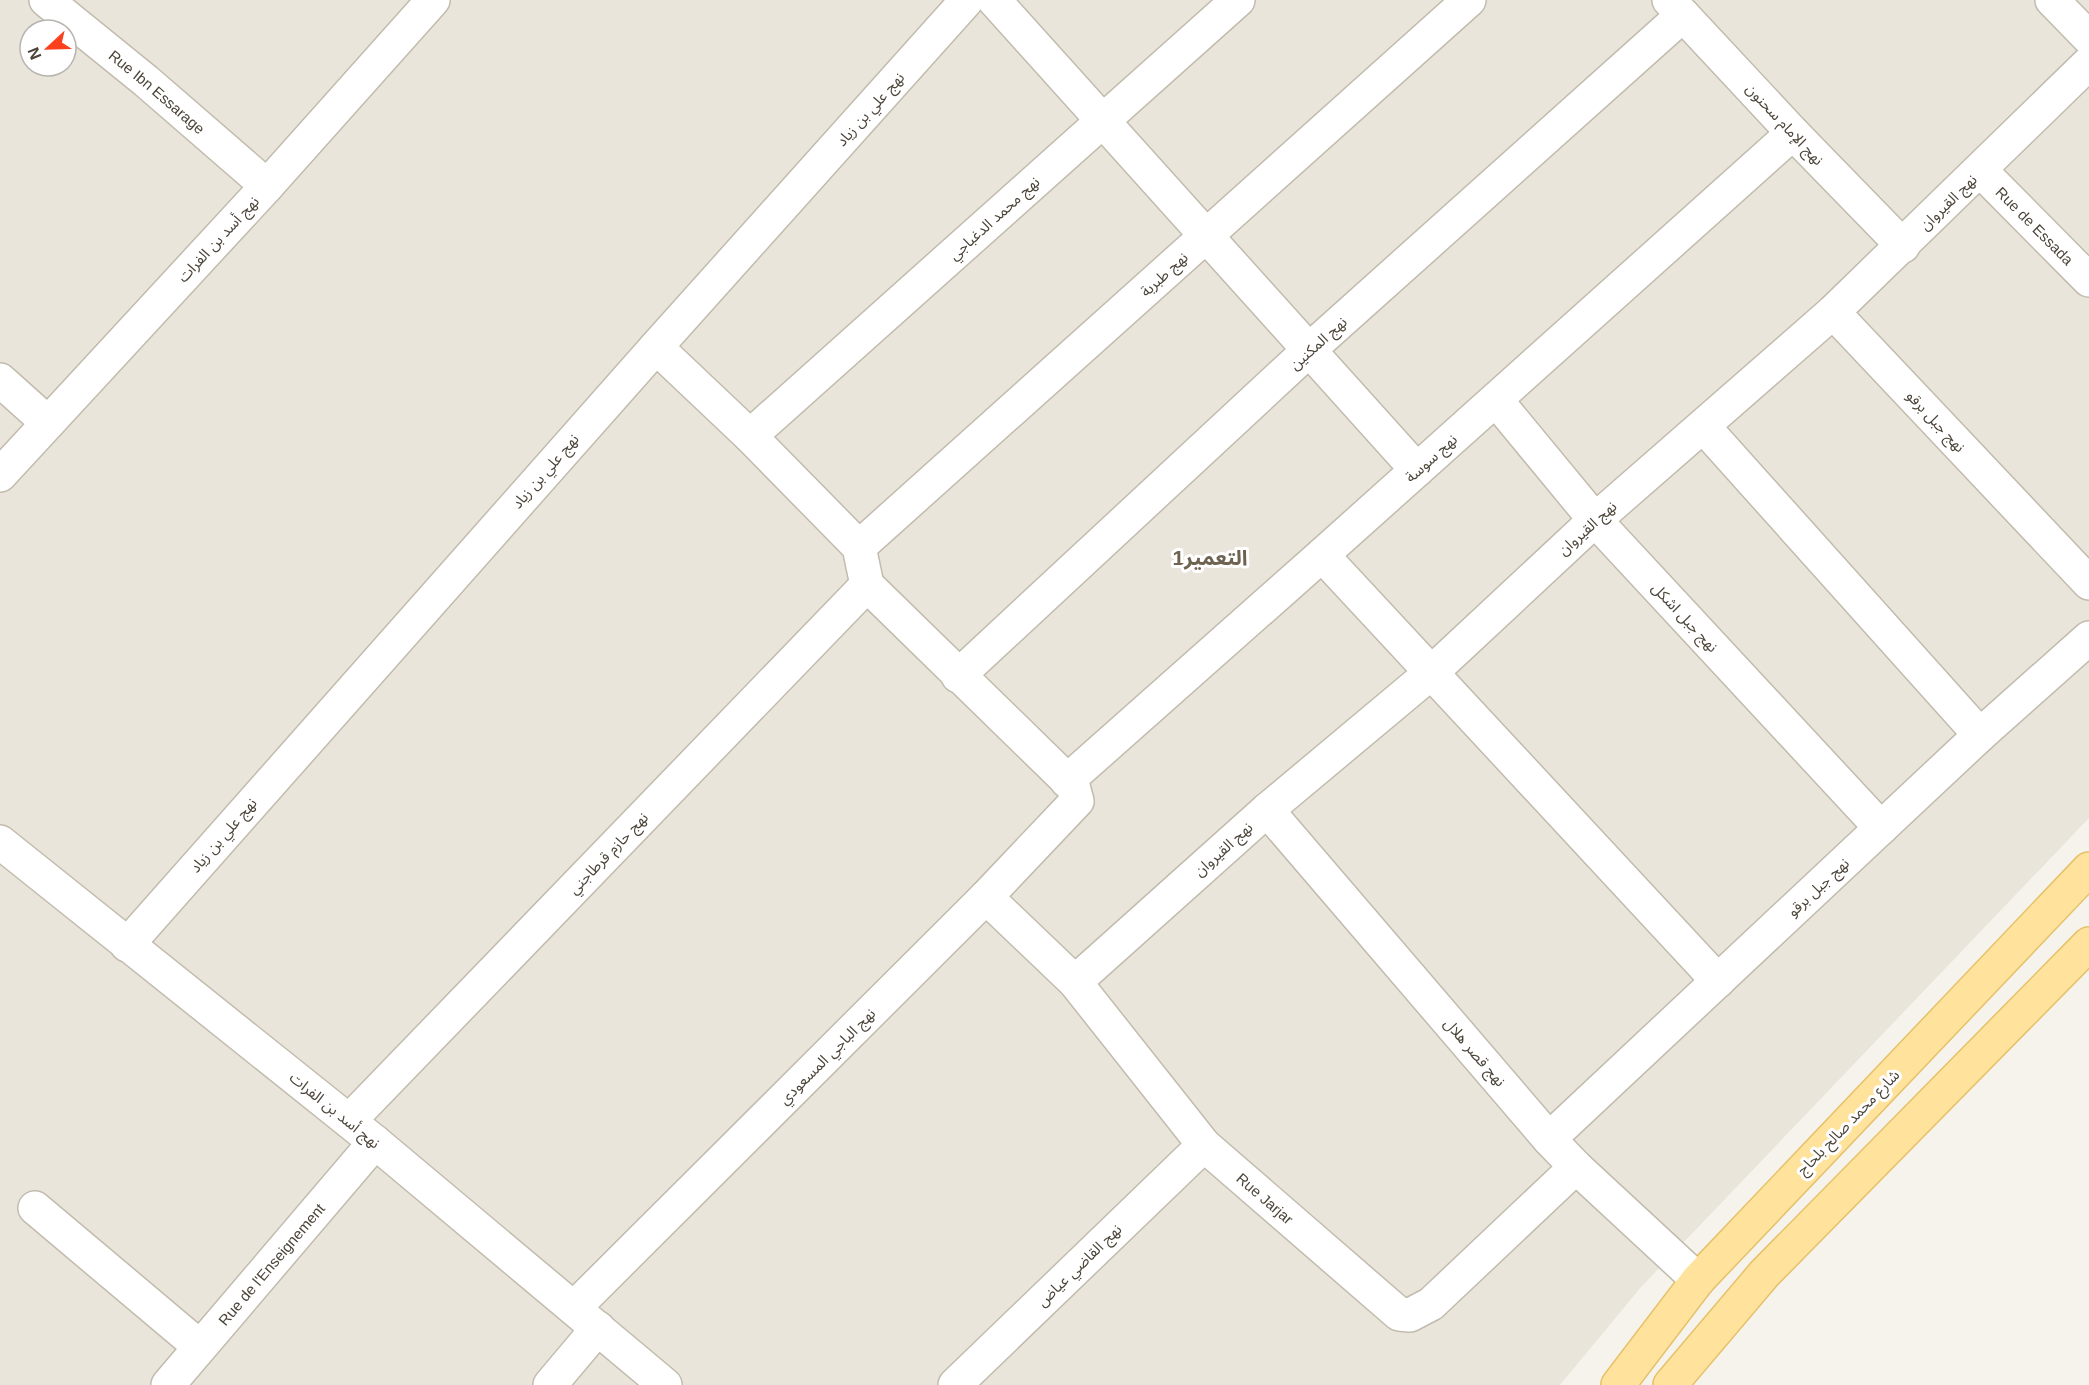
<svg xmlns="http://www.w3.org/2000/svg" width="2089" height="1385" viewBox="0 0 2089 1385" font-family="Helvetica,'Noto Sans Arabic',sans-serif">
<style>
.residential{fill:#eae5da;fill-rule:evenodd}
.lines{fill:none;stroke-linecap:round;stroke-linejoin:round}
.minor-casing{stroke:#c2bbae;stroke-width:36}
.tertiary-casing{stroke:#c2bbae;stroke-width:36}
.primary-casing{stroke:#e6c16a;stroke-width:36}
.minor{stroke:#fff;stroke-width:33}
.tertiary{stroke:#fff;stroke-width:33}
.primary{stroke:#ffe39c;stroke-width:33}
.labels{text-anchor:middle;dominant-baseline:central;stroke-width:6;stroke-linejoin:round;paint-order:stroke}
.street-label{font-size:15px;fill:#4b4439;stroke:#fff}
.district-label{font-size:21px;font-weight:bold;fill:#6e6250;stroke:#fff}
</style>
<rect width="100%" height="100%" fill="#f6f3ec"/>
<path class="residential" d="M0,0H2089V818L1641,1287L1560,1385H0ZM30,30H66V66H30Z"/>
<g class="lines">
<g class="minor-casing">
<g id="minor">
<path id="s1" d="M46,0L146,81L267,186"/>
<path d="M994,0L1417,470"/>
<path d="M1669,0L1793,133L1903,246"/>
<path d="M2052,0L2089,38"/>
<path id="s2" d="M1980,170L2089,280"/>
<path d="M1833,312L2089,583"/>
<path d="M0,380L48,423"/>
<path d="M1496,400L1595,520L1881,828"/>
<path d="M1703,426L1980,735"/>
<path d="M750,436L1238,0"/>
<path d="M859,547L1469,0"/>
<path d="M1322,555L1718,981"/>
<path d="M958,676L1309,350L1683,15"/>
<path d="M1067,781L1322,555L1793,133"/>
<path d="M1267,810L1549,1139L1576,1167L1698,1280"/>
<path id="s3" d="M986,897L1075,982L1204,1145L1399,1314L1410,1315L1431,1304L1576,1167"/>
<path d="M127,945L656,347L967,0"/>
<path d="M1075,982L1267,810L1432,672L1595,520L1833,312L2089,63"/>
<path d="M349,1121L867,585"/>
<path d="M1549,1139L1980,735L2089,638"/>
<path d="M35,1208L200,1347"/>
<path d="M574,1308L986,897L1077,801L1073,786L867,585L859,547L750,436L656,347"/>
<path id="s4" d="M168,1385L375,1142"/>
<path d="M550,1385L598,1328"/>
<path d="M955,1385L1204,1145"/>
</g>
</g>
<g class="tertiary-casing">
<path id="tertiary" d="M0,475L267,186L433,0
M0,842L375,1142L665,1385"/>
</g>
<g class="primary-casing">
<path id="primary" d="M1618,1385L1698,1280L2089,869
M1670,1385L1764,1274L2089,944"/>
</g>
<use href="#minor" class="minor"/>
<use href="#tertiary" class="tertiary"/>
<use href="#primary" class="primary"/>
</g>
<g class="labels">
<g class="street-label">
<text stroke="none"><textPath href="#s1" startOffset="144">Rue Ibn Essarage</textPath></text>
<text transform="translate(870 109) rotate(-48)">نهج علي بن زياد</text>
<text transform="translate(1785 124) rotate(47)">نهج الإمام سحنون</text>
<text transform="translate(1948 202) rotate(-44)">نهج القيروان</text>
<text transform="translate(994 218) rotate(-42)">نهج محمد الدغباجي</text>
<text stroke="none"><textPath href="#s2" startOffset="78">Rue de Essada</textPath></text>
<text transform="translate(218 239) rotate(-47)">نهج أسد بن الفرات</text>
<text transform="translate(1164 274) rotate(-42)">نهج طبربة</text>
<text transform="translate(1318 343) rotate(-42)">نهج المكنين</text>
<text transform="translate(1936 421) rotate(47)">نهج جبل برقو</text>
<text transform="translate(1431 458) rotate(-42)">نهج سوسة</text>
<text transform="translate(545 471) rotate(-49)">نهج علي بن زياد</text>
<text transform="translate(1587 528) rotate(-42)">نهج القيروان</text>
<text transform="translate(1685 617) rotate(47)">نهج جبل اشكل</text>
<text transform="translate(223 835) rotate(-49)">نهج علي بن زياد</text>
<text transform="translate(1223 849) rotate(-42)">نهج القيروان</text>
<text transform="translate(608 853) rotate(-46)">نهج حازم قرطاجني</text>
<text transform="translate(1818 887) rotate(-43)">نهج جبل برقو</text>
<text transform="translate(1475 1052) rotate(49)">نهج قصر هلال</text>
<text transform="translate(827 1056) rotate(-45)">نهج الباجي المسعودي</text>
<text transform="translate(335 1110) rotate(39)">نهج أسد بن الفرات</text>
<text transform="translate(1848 1122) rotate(-46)">شارع محمد صالح بلحاج</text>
<text stroke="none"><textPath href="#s3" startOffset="412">Rue Jarjar</textPath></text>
<text stroke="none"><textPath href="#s4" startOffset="159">Rue de l'Enseignement</textPath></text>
<text transform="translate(1079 1265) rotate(-44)">نهج القاضي عياض</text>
</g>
<g class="district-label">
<text x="1210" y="557">التعمير1</text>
</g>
</g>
<g transform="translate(48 48) rotate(248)"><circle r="28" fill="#ffffff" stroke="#b7b4b0" stroke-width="1.5"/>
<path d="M0-4.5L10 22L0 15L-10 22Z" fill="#fc3f1d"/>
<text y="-9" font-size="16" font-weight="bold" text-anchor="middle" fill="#4b4439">N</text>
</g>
</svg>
